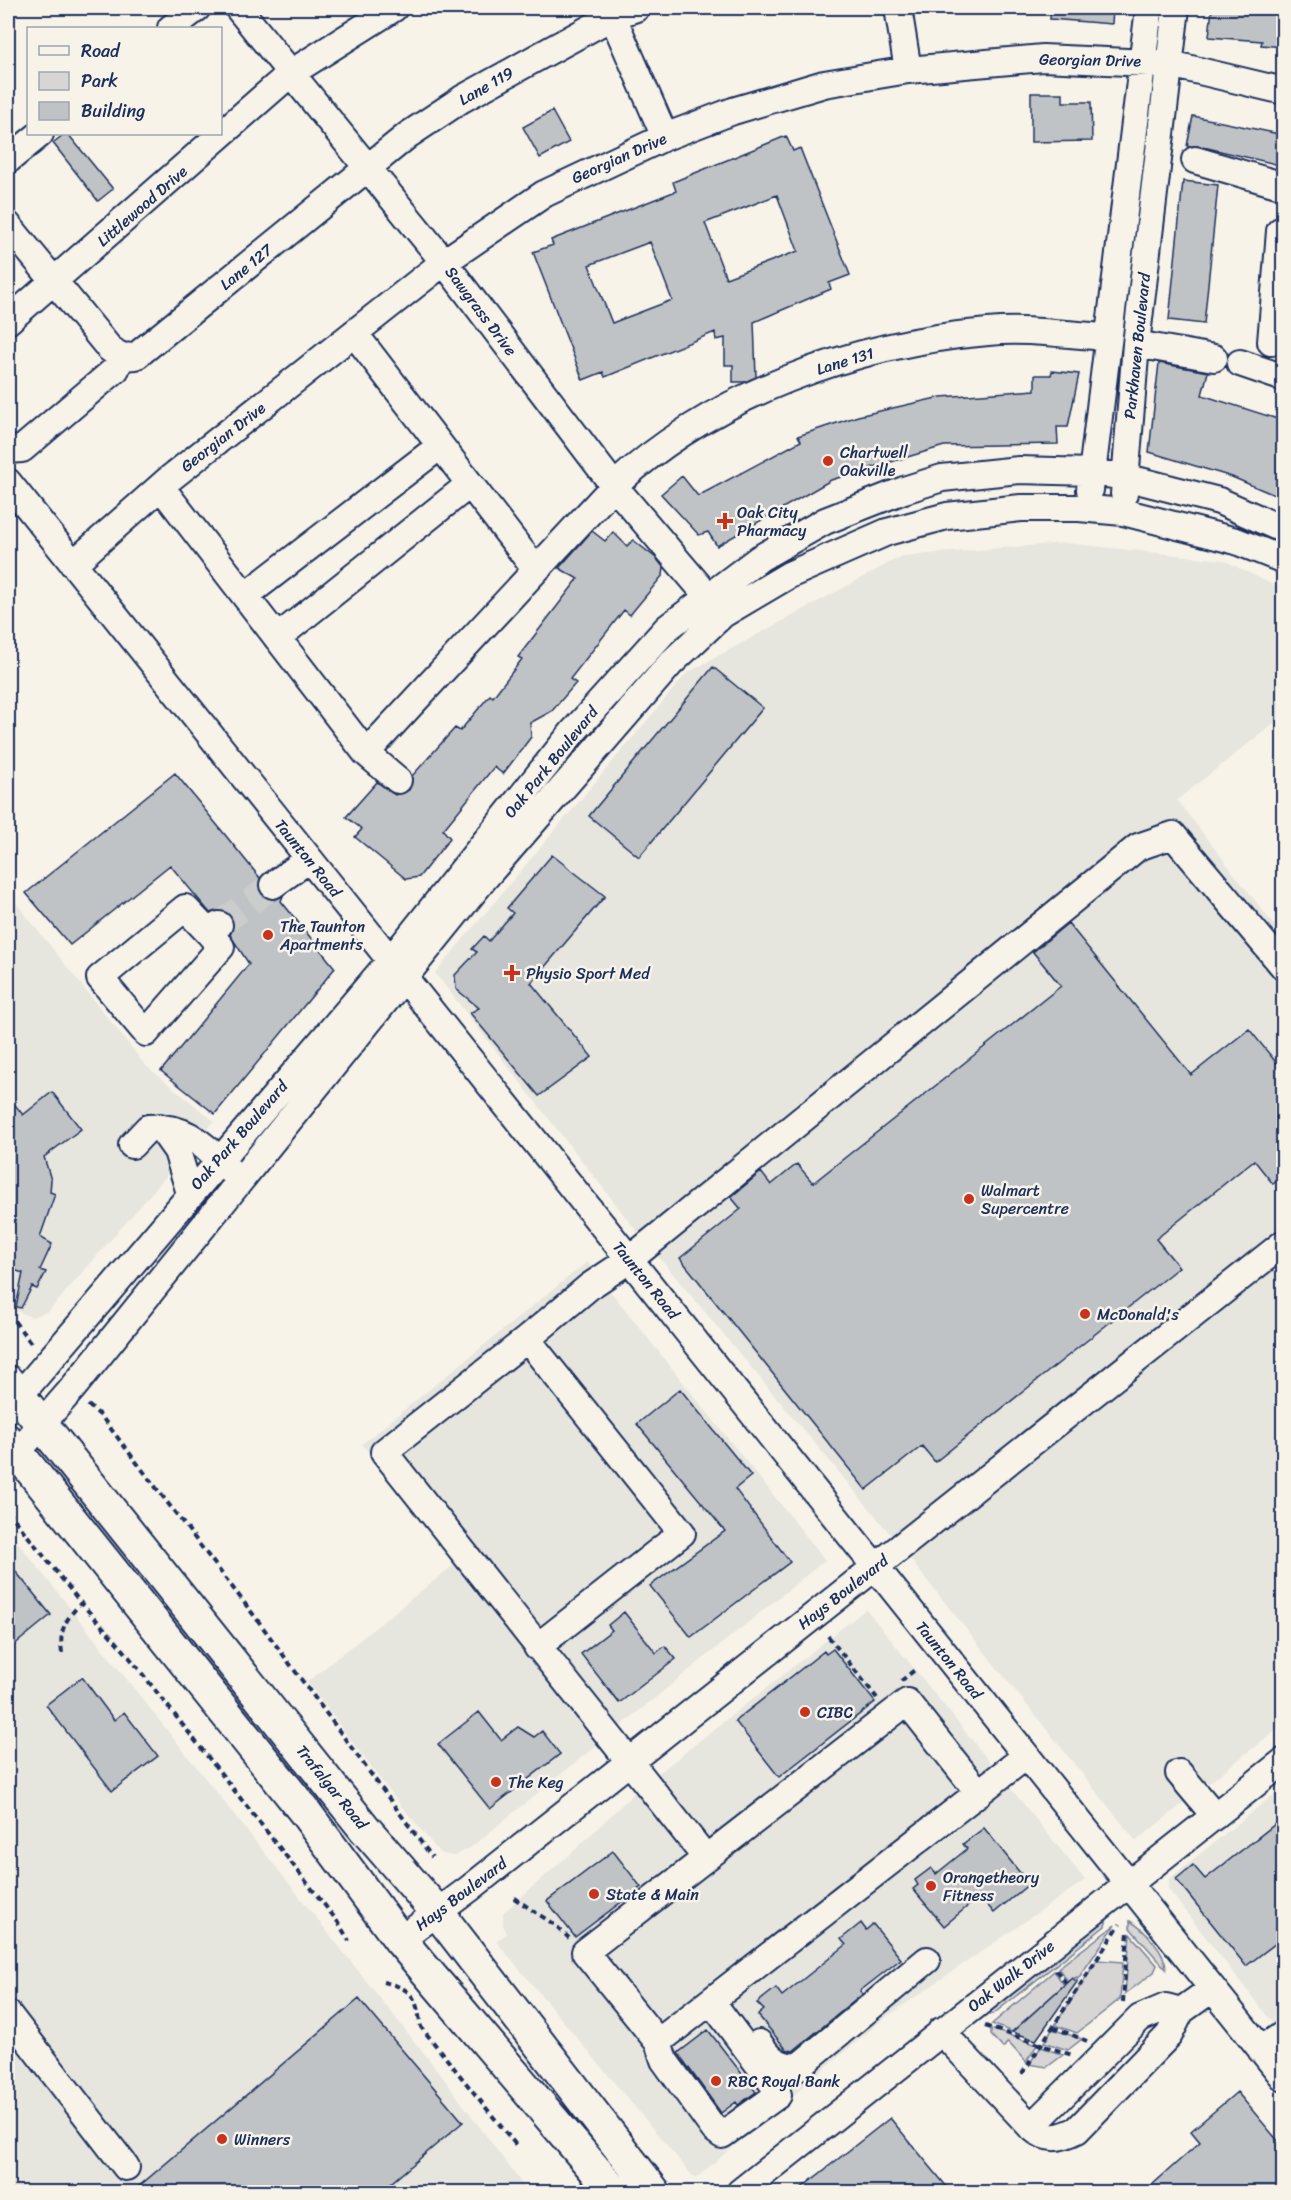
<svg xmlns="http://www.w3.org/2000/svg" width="1291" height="2200" viewBox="0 0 1291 2200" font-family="Sriracha,sans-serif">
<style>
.built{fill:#e6e5de}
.green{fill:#d7d6d4;stroke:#798299;stroke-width:1.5}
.building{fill:#c0c3c5;stroke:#1b2f5e;stroke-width:1.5;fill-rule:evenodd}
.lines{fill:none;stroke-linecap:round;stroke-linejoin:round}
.minor-tunnel{stroke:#cbcccc;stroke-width:26;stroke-dasharray:26 13;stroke-linecap:butt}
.minor-casing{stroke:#1b2f5e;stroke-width:30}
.major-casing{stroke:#1b2f5e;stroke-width:36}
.path{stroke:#1b2f5e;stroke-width:4;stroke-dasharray:6 4.5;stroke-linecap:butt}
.minor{stroke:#f7f3e8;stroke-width:26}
.major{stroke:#f7f3e8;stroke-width:32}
.poi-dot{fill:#c8321e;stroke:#f7f3e8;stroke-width:2}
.labels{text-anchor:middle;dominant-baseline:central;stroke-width:5;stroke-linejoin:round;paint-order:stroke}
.street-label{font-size:16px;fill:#1b2f5e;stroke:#f7f3e8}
.poi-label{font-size:16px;fill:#1b2f5e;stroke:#f7f3e8;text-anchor:start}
</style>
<rect width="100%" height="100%" fill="#f7f3e8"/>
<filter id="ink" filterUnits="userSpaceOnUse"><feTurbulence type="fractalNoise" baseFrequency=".0167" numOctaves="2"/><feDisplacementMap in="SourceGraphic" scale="12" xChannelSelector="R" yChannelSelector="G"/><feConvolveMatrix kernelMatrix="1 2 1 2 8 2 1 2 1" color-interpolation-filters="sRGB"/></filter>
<g filter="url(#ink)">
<path class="built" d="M1065,543L1223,560L1283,590V716L1177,800L1283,937V1724L1136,1841L874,1514L632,1225L435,973L687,673L902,556Z
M8,893L146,1066L214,1121L49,1311L31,1317L14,1310L8,1302Z
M587,1262L825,1560L470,1848L454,1856L446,1855L440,1853L390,1792L307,1682L455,1564L362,1444Z
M8,1530L441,2075L528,2192H8Z
M866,1609L1085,1880L882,2020L695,2179L496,1941L507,1934L503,1924V1913L576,1849L635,1792Z
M1283,1787V2036L1168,1889L1169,1879Z"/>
<path class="green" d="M1107,1919L1105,1926L993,2014L987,2015L990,2010Z
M1130,1921C1144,1929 1166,1953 1166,1969L1130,1928Z
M1115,1925L1077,1980V1977L1068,1981L1058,1968Z
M1130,1934L1157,1965L1154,1972L1125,1994Z
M1097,1960L1123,1962L1120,1999L1077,2033L1055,2025Z
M1054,1971L1064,1985L1012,2032L992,2024Z
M991,2029L1037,2045L1026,2062L1008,2042L1003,2048L991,2035Z
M1052,2029L1082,2039L1068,2050L1044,2042Z
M1041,2047L1063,2055L1047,2067L1029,2064Z"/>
<path class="building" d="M1051,8H1113L1112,24L1050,19Z
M1212,8H1284V47L1261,45L1262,41L1209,37Z
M1031,93H1063V102H1091L1092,141L1031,142Z
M552,111L569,142L540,158L523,127Z
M1193,116L1284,135V166L1199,146H1187Z
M64,134H68L113,189L98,201L53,143Z
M786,136L793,151L800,148L850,275L829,283L831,289L754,322L756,377L745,382H733V365H725V338L716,340L715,332L605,377L603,372L583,380L533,252L553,245L551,240L676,191L673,182ZM777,195L798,251L726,278L705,223ZM650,242L672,300L612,323L589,265Z
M1183,181L1218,185L1204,324L1169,320Z
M1159,363L1208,372L1202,395L1284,421V499L1232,477L1149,452Z
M1052,371L1079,374L1068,427H1057L1058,444L944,446L831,480L717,546L708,532L699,535L661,494L682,476L698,496L801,441L798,436L858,416L941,397L1035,390V375H1051Z
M592,531L605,541L613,532L627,546L633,540L656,558L664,568L663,575L630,615L624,610L570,679L576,683L552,711L530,723L531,737L503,774L494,767L443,830L450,838L419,877L406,879L355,837L362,829L346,817L377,782L395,795L409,790L412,776L455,728L460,731L490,695L493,697L522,659L518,657L578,579L559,568Z
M713,667L763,708L639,857L589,816Z
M175,773L260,878L258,886L261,894L274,900L283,896L281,901L335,968L215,1114L161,1071L249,964L230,935L234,925L231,916L219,910L210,913L170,865L70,945L26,893Z
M552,855L605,896L531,983L592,1057L539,1096L470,1013L479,1008L456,989L455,975L477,952L472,949L484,936L489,941L513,913L507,908Z
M1068,923L1191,1075L1249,1029L1284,1072V1176L1273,1184L1254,1160L1156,1239L1179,1267L935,1462L922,1446L866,1490L680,1258L741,1209L731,1197L761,1172L771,1185L797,1164L813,1183L1061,986L1033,952Z
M52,1092L81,1129L44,1157L51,1180L50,1192L55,1194L40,1237L52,1244L40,1270L46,1272L37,1289L32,1287L21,1308L16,1307L23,1273L8,1268V1096L23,1115Z
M680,1389L751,1476L735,1489L790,1562L691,1637L650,1586L725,1531L637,1424Z
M8,1562L51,1615L8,1650Z
M624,1612L656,1653L665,1646L676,1659L619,1703L581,1654L612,1630L608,1625Z
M833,1649L875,1702L779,1777L735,1721L824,1651L826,1654Z
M82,1677L114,1720L124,1712L158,1756L112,1791L46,1705Z
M479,1712L501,1740L518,1727L534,1737L542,1731L560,1754L490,1809L438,1744Z
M1284,1817V1937L1246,1966L1176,1879L1193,1865L1205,1879Z
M984,1828L1029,1884L994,1913L980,1896L944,1926L913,1889L918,1885L915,1880L931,1868L936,1874L967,1849L963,1844Z
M613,1851L641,1887L575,1937L547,1901Z
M861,1923L866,1930L873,1924L901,1959L860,1991L863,1994L793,2051L786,2049L758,2015L764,2010L757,2003L776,1988L782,1996L846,1945L841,1939Z
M1072,1978L1077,1982L1036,2040L1012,2032Z
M359,1999L463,2122L379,2193H131Z
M708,2030L756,2092L738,2105L736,2102L721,2113L678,2053Z
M1237,2092L1284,2148V2193H1143L1200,2142L1191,2131Z
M890,2118L952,2193H795Z"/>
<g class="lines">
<path class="minor-tunnel" d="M219,925L273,885"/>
<g class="minor-casing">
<path id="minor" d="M238,8L444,262L614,486L717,607
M609,8L665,137
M898,8L908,70
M171,28L197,8
M8,160L40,134
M1195,160L1284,186
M8,225L109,348L121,357L136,356L408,135L462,99L538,57L613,16L636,8
M8,321L291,73L394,8
M354,333L536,570
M1271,342L1280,231H1284
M1136,344L1214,358
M1240,363L1284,378
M8,450L22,449L116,369L121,357
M8,482L1284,2078
M161,487L366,753L614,486C714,394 855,343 988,332C1028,328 1067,335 1107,337
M1090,490L1149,8
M1124,494L1136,344L1176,8
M73,564L168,480L444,262L544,194L665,137L733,111L824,84L908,70L1043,58L1170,64L1284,91
M245,596L440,446
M277,638L470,484
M366,753L398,780
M273,885L309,859
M208,932L185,908L100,978L146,1033L221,947L208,932L219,925
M160,1127L177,1151L190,1193
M132,1145L148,1128C188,1125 203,1145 229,1170
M527,1339L682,1533L537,1647
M8,1409L390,961L572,733L667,628L760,558L825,521L904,490L942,478L1019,470L1092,472L1125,477L1219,501L1284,530
M8,1463L72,1389L483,880L671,663L723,614L789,575L887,532L947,516L1021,508H1079L1123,512L1236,541L1284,560
M1179,1773L1215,1816
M979,1793L907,1702L585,1952L658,2042L1026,1756
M706,1858L384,1452L527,1339L590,1286L629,1260L1138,847L1173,835L1284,967
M400,1940L469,1889L1284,1243
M8,2014L126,2167
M941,2031L1031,2127C1047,2141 1059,2139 1077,2130L1169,2035L1181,2011L1212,1989
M658,2042L664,2060L714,2129L722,2135L778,2095L776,2088L711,2001
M759,2043C770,2059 778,2066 798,2067L927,1960
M1261,2050L1284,2034
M1031,2127L1140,2018L1166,2007L1181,2011
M740,2192L1284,1761"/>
</g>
<g class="major-casing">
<path id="major" d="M8,1382L365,1829L438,1913L654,2192
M8,1441L305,1812L400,1940L614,2192"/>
</g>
<path class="path" d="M8,1313L31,1343
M88,1405L101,1416L256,1618L432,1857
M8,1511L81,1603L122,1648L338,1922L349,1941
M828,1636L877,1698
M62,1653C59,1630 65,1620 81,1603
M901,1681L917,1668
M514,1898L555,1925L569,1938
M1056,1970L1066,1983
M383,1982C414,1989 416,1997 421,2027L516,2145
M1123,2002L1128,1931
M985,2026L1072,2055
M1053,2027L1087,2041
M1022,2074L1120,1924"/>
<use href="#minor" class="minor"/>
<use href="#major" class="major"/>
</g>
</g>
<g class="poi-dot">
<circle cx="828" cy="461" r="6"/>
<path d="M722 512h6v6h6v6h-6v6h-6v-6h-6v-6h6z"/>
<circle cx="268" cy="935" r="6"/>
<path d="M509 964h6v6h6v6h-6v6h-6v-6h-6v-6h6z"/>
<circle cx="969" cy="1199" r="6"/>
<circle cx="1085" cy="1314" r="6"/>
<circle cx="805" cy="1712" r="6"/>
<circle cx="496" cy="1782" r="6"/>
<circle cx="931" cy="1886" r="6"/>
<circle cx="594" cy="1894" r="6"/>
<circle cx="716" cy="2081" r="6"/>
<circle cx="222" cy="2139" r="6"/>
</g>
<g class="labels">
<g class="street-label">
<text transform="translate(1090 60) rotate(1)">Georgian Drive</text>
<text transform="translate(486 86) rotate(-30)">Lane 119</text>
<text transform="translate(619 158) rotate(-24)">Georgian Drive</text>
<text transform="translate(142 206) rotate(-41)">Littlewood Drive</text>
<text transform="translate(246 267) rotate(-39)">Lane 127</text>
<text transform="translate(481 311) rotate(53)">Sawgrass Drive</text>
<text transform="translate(1137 346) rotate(-84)">Parkhaven Boulevard</text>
<text transform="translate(845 361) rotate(-17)">Lane 131</text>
<text transform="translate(223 437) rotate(-38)">Georgian Drive</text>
<text transform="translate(551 762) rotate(-51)">Oak Park Boulevard</text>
<text transform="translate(308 858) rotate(51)">Taunton Road</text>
<text transform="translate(239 1135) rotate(-49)">Oak Park Boulevard</text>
<text transform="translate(646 1280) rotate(51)">Taunton Road</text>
<text transform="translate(843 1592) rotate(-38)">Hays Boulevard</text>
<text transform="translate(949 1660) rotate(51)">Taunton Road</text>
<text transform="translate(332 1787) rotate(51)">Trafalgar Road</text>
<text transform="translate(461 1894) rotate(-37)">Hays Boulevard</text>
<text transform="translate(1011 1976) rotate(-38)">Oak Walk Drive</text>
</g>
<g class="poi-label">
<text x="840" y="452">Chartwell<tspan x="840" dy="18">Oakville</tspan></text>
<text x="737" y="512">Oak City<tspan x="737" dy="18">Pharmacy</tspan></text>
<text x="280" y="926">The Taunton<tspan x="280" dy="18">Apartments</tspan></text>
<text x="526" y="973">Physio Sport Med</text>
<text x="981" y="1190">Walmart<tspan x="981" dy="18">Supercentre</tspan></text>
<text x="1097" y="1314">McDonald's</text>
<text x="817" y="1712">CIBC</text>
<text x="508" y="1782">The Keg</text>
<text x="943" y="1877">Orangetheory<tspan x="943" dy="18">Fitness</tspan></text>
<text x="606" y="1894">State &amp; Main</text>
<text x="728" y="2081">RBC Royal Bank</text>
<text x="234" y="2139">Winners</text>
</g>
</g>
<rect width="1291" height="2200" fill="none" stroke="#f7f3e8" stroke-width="30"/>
<rect x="15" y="15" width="1261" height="2170" fill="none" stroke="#1b2f5e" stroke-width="2" filter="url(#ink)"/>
<rect x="27" y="27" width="195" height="108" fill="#f7f3e8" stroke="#9fa5b1" stroke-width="1.5"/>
<rect x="39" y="46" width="30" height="9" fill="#f7f3e8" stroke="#9fa5b1" stroke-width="1.5"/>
<text x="81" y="57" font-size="18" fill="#1b2f5e">Road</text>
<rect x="39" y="72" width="30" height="18" fill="#d7d6d4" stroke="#9fa5b1" stroke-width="1.5"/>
<text x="81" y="87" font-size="18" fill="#1b2f5e">Park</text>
<rect x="39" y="102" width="30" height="18" fill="#c0c3c5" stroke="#9fa5b1" stroke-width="1.5"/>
<text x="81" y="117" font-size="18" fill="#1b2f5e">Building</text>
</svg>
